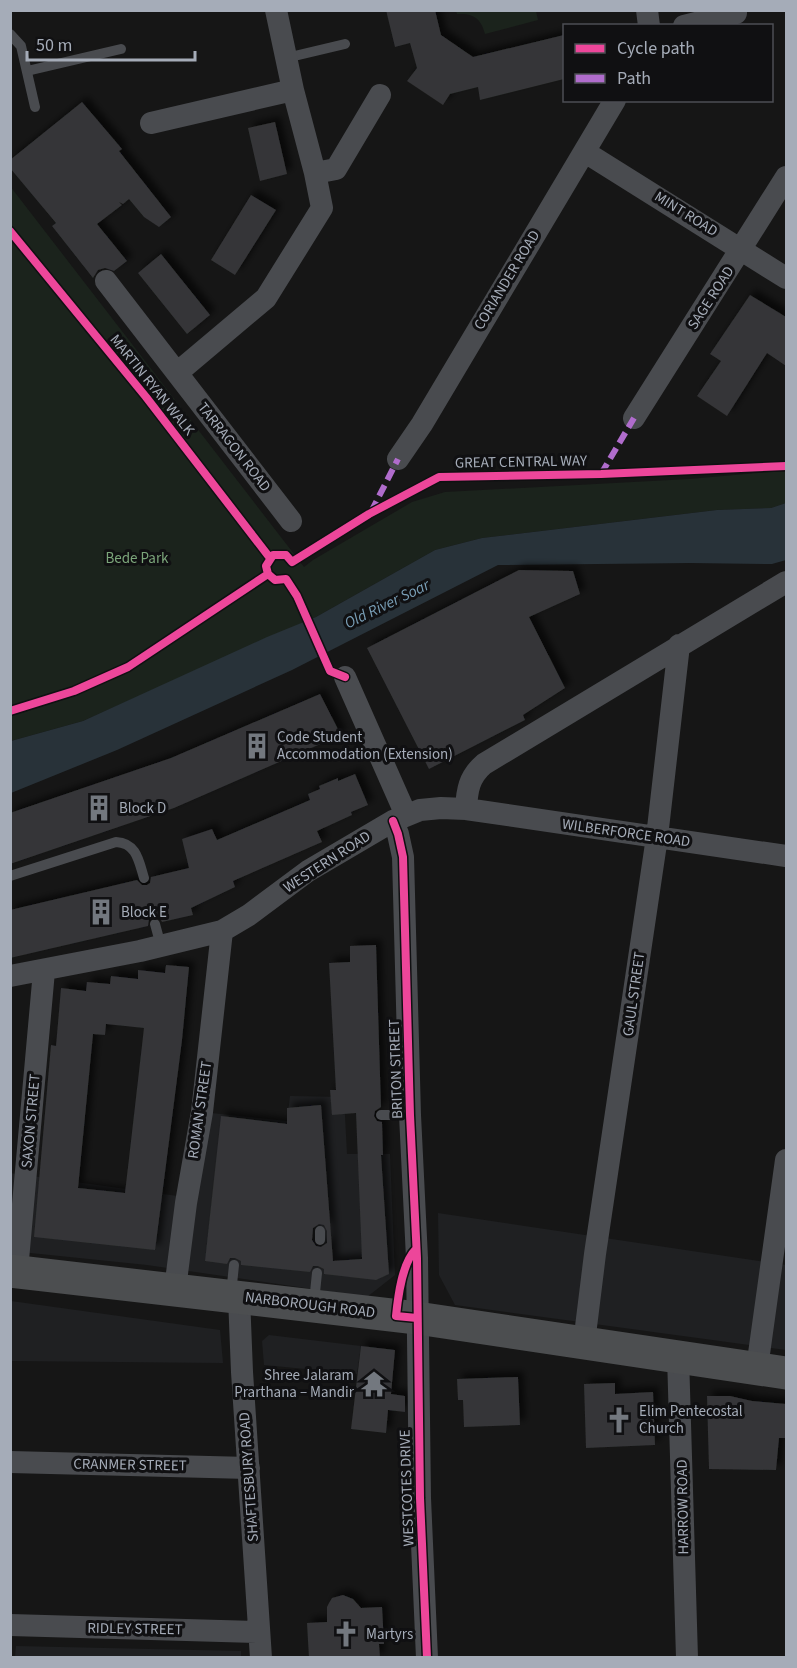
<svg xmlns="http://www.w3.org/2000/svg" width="797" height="1668" viewBox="0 0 797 1668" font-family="'Source Sans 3',sans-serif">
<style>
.built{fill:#1f2022}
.green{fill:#1b231c}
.water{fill:#283239}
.building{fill:#343537;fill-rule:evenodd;filter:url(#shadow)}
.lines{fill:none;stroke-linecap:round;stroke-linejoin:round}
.lane{stroke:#494b4f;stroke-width:10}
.street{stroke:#494b4f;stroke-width:22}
.primary{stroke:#4c4e50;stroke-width:33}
.quiet{stroke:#b06ccc;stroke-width:6;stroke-dasharray:12 6;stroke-linecap:butt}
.cycleway-casing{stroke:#101012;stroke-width:11}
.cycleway{stroke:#ed469a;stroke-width:8}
.labels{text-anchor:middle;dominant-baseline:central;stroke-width:6;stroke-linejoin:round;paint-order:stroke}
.street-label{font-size:15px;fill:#a5acb8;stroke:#101012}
.park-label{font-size:15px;fill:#7ba57a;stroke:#101012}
.poi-label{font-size:15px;fill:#a5acb8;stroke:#101012;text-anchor:start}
.water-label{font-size:16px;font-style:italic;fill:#799eb6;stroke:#101012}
</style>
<defs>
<filter id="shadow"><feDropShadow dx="5.5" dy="-5.5" stdDeviation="3" flood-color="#0009"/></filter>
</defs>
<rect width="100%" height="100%" fill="#161616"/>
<path class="built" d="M290,1096L344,1097L347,1154H390L395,1275L367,1297L147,1265L11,1251L10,1173L192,1198L202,1112L287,1121Z
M438,1213L786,1265V1350L455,1305L439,1275Z
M11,1301L220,1330L223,1363L11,1361Z
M269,1335L361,1346L357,1374L264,1365L262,1341Z
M16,1646L241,1651V1657H15Z"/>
<path class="green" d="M456,11H536L538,20L485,34C481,18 473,13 457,14Z
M10,186L304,567L313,560L412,502L445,492L689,479L780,471L786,472V503L771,508L717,510L482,538L435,550L316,617L83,721L11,741Z"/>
<path class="water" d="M786,503V560L772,564L690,563L498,565L292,670L117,750L11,793V741L83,721L267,637L316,617L435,550L482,538L717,510L771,508Z"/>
<path class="building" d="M386,10H435L441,35L473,57L564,35V79L480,100L478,87L450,94L443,105L407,81L417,68L410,43L395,47Z
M82,102L122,149L119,151L171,217L159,227L144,217L129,199L123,204L119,202L122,205L97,224L127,261L114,271L105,268L98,270L93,278L52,226L56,223L10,168V160Z
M275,122L287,174L260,181L248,128Z
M251,195L276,210L235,275L211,260Z
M161,254L210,315L187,334L138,273Z
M750,295L786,317V366L767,353L727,416L697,396L721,361L710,354Z
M519,570L573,571L580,594L529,617L565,688L523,715L525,720L429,769L367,648Z
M320,694L341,735L174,808L10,864V813L171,758Z
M355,774L368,805L351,812L352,815L317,831L322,842L233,881L235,887L191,908L193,915L162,922L160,918L154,917L149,919L148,926L10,958V910L137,880L142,885H147L150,883L151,877L189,868L182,839L212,829L217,840L310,800L308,794L320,789L319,786L338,778V781Z
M376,945L381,1107L375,1111L374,1116L377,1121L382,1122L383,1155H381L389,1274L376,1280L324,1274V1269L318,1266H313L310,1272L241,1265V1261L235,1258H230L227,1264L205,1261L221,1116L287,1124V1108L321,1105L333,1261L362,1259L356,1113L332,1115L330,1090H336L329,963L350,962V946ZM319,1224L324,1225L327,1231V1243L321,1247L316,1246L312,1240L313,1228Z
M166,965L189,967L182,1040L155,1250L34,1237L51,1045L56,1046L61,988L86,991L87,982L110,984L111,976L138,979V970L165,973ZM106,1024L144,1028L125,1193L78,1188L93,1034L105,1035Z
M361,1346L395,1350L391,1394L405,1396V1412L388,1410L386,1433L351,1429Z
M518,1377L520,1425L464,1427L463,1400H458L457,1379Z
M615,1383V1394L653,1392L655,1445L586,1448L584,1384Z
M707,1396H730L752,1401L786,1404V1438H779L776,1470L709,1469Z
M343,1595L353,1599L361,1608L382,1607L384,1644H379L380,1658H309L307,1623L327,1622V1607L329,1603L332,1598Z"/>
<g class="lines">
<path class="lane" d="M10,34L21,46L35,107
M286,58L345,44
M27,71L121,49
M10,876L116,842C137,843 139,862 144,878
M155,924L161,946
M381,1115H410
M320,1240V1231
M231,1294L234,1265
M314,1302L317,1273"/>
<path class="street" d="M276,10L293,90L315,173
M647,10L649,26
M684,26L736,13
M151,123L293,90
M585,152L786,278
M106,281L291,521
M177,373L266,298L322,208L315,173L336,169L380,95
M634,418L786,177
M398,459L422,424L615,100
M345,677L406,815
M466,809C467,790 469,777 484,764L786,582
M393,821L398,834L403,857L410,1115L417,1258L420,1498L427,1658
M10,976L140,951L222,931L249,915L308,871L393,821L420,810L441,808L466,809L786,856
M17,1271L44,971
M175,1289L186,1203L202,1112L222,931
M239,1297L242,1372L261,1658
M584,1343L595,1254L657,837L679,645
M678,1356L687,1658
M757,1368L786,1160
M10,1462L249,1468
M10,1625L259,1632"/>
<path class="primary" d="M10,1271L417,1318L786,1373"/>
<path class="quiet" d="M601,474L634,418
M371,512L398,459"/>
<g class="cycleway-casing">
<path id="cycleway" d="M10,231L146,397L270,558
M268,574L275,580L286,579L297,596L330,671L345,677
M10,711L74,691L128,667L268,574L266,566L273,555H286L292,562L369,514L439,477L601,474L786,466
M393,821L398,834L403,857L410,1115L417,1258L420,1498L427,1658
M416,1249C402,1263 398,1296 396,1316L417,1318"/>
</g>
<use href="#cycleway" class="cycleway"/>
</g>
<defs>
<g id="building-bare" transform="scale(2.07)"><path d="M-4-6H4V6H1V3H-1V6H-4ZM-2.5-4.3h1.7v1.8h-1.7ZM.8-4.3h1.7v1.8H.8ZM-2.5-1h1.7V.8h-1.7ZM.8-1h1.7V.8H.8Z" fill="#73787f" stroke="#101012" stroke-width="2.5" paint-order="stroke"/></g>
<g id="temple-bare" transform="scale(2.07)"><path d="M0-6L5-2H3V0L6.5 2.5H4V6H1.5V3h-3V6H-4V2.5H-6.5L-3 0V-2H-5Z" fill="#73787f" stroke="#101012" stroke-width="2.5" paint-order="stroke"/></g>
<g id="church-bare" transform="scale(2.07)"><path d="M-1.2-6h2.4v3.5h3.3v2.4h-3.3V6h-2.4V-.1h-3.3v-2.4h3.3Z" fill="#73787f" stroke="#101012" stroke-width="2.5" paint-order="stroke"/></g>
</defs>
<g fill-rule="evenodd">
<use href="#building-bare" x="257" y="746"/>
<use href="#building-bare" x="99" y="808"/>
<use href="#building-bare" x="101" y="912"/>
<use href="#temple-bare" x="374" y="1384"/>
<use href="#church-bare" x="619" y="1420"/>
<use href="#church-bare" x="346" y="1634"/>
</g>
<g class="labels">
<g class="street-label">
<text transform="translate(686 214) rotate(32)">MINT ROAD</text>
<text transform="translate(507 280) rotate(-59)">CORIANDER ROAD</text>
<text transform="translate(711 298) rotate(-57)">SAGE ROAD</text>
<text transform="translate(152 385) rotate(51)">MARTIN RYAN WALK</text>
<text transform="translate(234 447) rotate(52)">TARRAGON ROAD</text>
<text transform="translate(521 462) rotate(-1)">GREAT CENTRAL WAY</text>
<text transform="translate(626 833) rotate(8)">WILBERFORCE ROAD</text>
<text transform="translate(327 862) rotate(-33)">WESTERN ROAD</text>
<text transform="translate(634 994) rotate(-82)">GAUL STREET</text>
<text transform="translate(396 1069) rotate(-92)">BRITON STREET</text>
<text transform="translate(200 1110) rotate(-82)">ROMAN STREET</text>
<text transform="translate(31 1121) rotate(-85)">SAXON STREET</text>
<text transform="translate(310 1305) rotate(7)">NARBOROUGH ROAD</text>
<text transform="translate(130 1465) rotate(1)">CRANMER STREET</text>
<text transform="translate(249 1477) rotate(-94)">SHAFTESBURY ROAD</text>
<text transform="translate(407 1488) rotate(-92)">WESTCOTES DRIVE</text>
<text transform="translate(683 1507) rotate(-91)">HARROW ROAD</text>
<text transform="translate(135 1629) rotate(1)">RIDLEY STREET</text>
</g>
<g class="park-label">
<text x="137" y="558">Bede Park</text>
</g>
<g class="poi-label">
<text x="277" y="737">Code Student<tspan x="277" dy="17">Accommodation (Extension)</tspan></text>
<text x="119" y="808">Block D</text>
<text x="121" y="912">Block E</text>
<text x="354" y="1375" text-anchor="end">Shree Jalaram<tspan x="354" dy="17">Prarthana – Mandir</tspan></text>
<text x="639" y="1411">Elim Pentecostal<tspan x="639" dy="17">Church</tspan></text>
<text x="366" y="1634">Martyrs</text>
</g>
<g class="water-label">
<text transform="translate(387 604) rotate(-26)">Old River Soar</text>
</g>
</g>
<rect width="797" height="1668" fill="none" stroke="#a5acb8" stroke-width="24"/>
<rect x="563" y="24" width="210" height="78" fill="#101012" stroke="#4c4e54" stroke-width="1.5"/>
<rect x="575" y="44" width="30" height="9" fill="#ed469a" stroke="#4c4e54" stroke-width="1.5"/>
<text x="617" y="54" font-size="18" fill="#a5acb8">Cycle path</text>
<rect x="575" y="74" width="30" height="9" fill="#b06ccc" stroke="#4c4e54" stroke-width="1.5"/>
<text x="617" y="84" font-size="18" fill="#a5acb8">Path</text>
<path d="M27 51v9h168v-9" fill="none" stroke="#a5acb8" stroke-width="3"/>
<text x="36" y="51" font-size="18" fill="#a5acb8" stroke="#101012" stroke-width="4.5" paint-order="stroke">50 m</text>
</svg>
